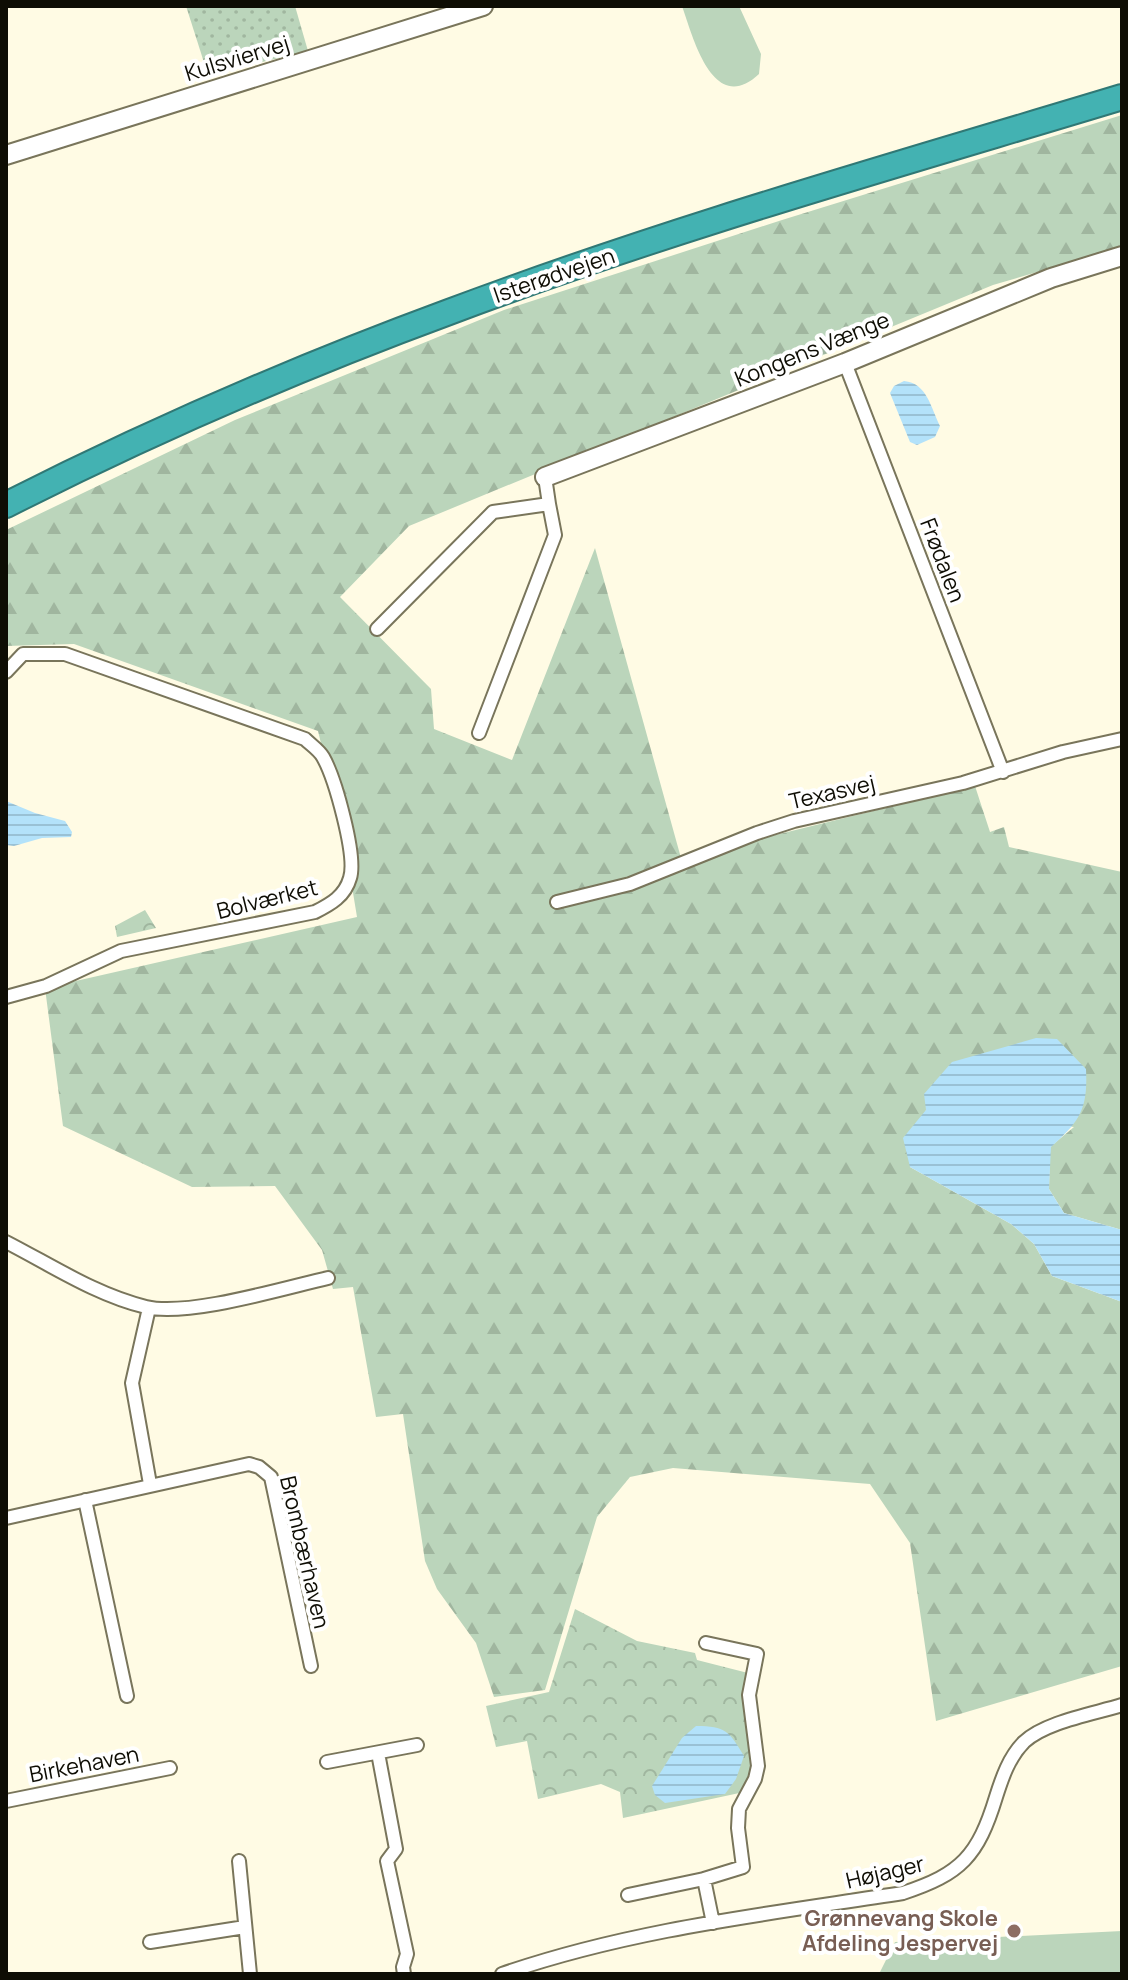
<svg xmlns="http://www.w3.org/2000/svg" width="1128" height="1980" viewBox="0 0 1128 1980" font-family="Manrope,sans-serif">
<style>
.grass{fill:url(#grass-dots)}
.forest{fill:url(#forest-firs)}
.park{fill:url(#park-crowns)}
.pitch{fill:#bbd5bb}
.water{fill:url(#water-rules)}
.lines{fill:none;stroke-linecap:round;stroke-linejoin:round}
.street-casing{stroke:#79755b;stroke-width:16}
.secondary-casing{stroke:#79755b;stroke-width:22}
.highway-casing{stroke:#307875;stroke-width:28}
.street{stroke:#fff;stroke-width:12}
.secondary{stroke:#fff;stroke-width:18}
.highway{stroke:#43b2b2;stroke-width:24}
.education-dot{fill:#8d6e63;stroke:#fff;stroke-width:3}
.labels{text-anchor:middle;dominant-baseline:central;stroke-width:8;stroke-linejoin:round;paint-order:stroke}
.street-label{font-size:22px;fill:#0e0d04;stroke:#fff}
.education-label{font-size:22px;font-weight:bold;fill:#785e54;stroke:#fff;text-anchor:end}
</style>
<defs>
<pattern id="grass-dots" width="8" height="8" patternUnits="userSpaceOnUse" patternTransform="scale(2)"><rect width="8" height="8" fill="#bbd5bb"/><path d="M2 2h.1M6 6h.1" fill="none" stroke="#a0b69f" stroke-width="1.8" stroke-linecap="round"/></pattern>
<pattern id="forest-firs" width="22" height="20" patternUnits="userSpaceOnUse" patternTransform="scale(2)"><rect width="22" height="20" fill="#bbd5bb"/><path d="M5 1l3.5 6h-7zM16 11l3.5 6h-7z" fill="#a0b69f"/></pattern>
<pattern id="park-crowns" width="20" height="18" patternUnits="userSpaceOnUse" patternTransform="scale(2)"><rect width="20" height="18" fill="#bbd5bb"/><path d="M2 6a3 3 0 1 1 6 0M12 15a3 3 0 1 1 6 0" fill="none" stroke="#a0b69f"/></pattern>
<pattern id="water-rules" width="6" height="5" patternUnits="userSpaceOnUse" patternTransform="scale(2)"><rect width="6" height="5" fill="#b3e2fa"/><path d="M0 2.5h6" fill="none" stroke="#99c1d5"/></pattern>
</defs>
<rect width="100%" height="100%" fill="#fffbe4"/>
<path class="grass" d="M186,6H295L308,51L208,75Z"/>
<path class="forest" d="M1122,115V247L993,285L409,526L340,597L431,689L434,729L512,760L595,548L681,858L975,786L990,832L1004,827L1009,847L1122,872V1230L1064,1213L1049,1189L1050,1147L1074,1127L926,1110L910,1167L1011,1224L1034,1244L1052,1276L1122,1302V1666L936,1721L910,1543L870,1484L673,1468L630,1477L597,1517L545,1690L494,1697L476,1643L437,1589L425,1561L403,1414L376,1417L353,1287L333,1289L322,1250L275,1186L192,1187L63,1126L45,988L357,917L344,838L318,731L74,644L6,646V530L235,420L504,310L782,220Z"/>
<path class="park" d="M145,910L156,928L117,937L115,926Z
M575,1609L637,1641L695,1653L697,1660L748,1673L743,1697L752,1767L744,1792L623,1818L620,1792L601,1784L538,1799L527,1741L496,1747L486,1706L549,1692Z"/>
<path class="pitch" d="M682,6H739L761,54L759,74C713,117 693,37 682,6Z
M1122,1931V1974H879L895,1942Z"/>
<path class="water" d="M904,381C927,383 931,408 940,426L935,437L917,445L910,442L890,393L894,386Z
M6,801L35,813L65,821L72,832L71,837L42,838L14,846L6,845Z
M1036,1038L1057,1039L1086,1069C1088,1109 1080,1121 1051,1147L1049,1189L1064,1213L1122,1230V1302L1052,1276L1034,1244L1011,1224L910,1167L903,1138L926,1110L924,1094L952,1062Z
M696,1726C726,1726 729,1731 744,1756L736,1779L725,1794L665,1803L655,1795L652,1786L682,1738Z"/>
<g class="lines">
<g class="street-casing">
<path id="street" d="M845,363L1003,772
M377,629L493,512L549,504L545,477
M6,672L23,654H65L305,739C311,745 319,750 323,757C335,778 357,856 350,878C345,896 331,904 315,912L121,951L46,986L6,997
M479,733L555,535L549,504
M557,902L630,884L757,833L794,821L963,783L1063,752L1122,739
M6,1242C51,1265 96,1295 146,1307C188,1317 284,1288 328,1278
M149,1308L132,1383L150,1484
M85,1500L127,1696
M6,1518L249,1464L259,1467L271,1477L311,1666
M378,1753L396,1849L387,1861L407,1954L403,1967L404,1974
M327,1762L417,1745
M6,1801L170,1768
M239,1861L250,1974
M704,1879L743,1867L738,1828L739,1809L755,1779L758,1766L749,1695L757,1654L706,1643
M628,1895L704,1879L713,1923
M150,1942L245,1927
M502,1974C632,1929 768,1914 903,1893C961,1874 978,1856 996,1797C1002,1778 1009,1757 1024,1742C1045,1722 1093,1714 1122,1705"/>
</g>
<g class="secondary-casing">
<path id="secondary" d="M6,155L483,6
M545,477L845,363L1051,278L1122,256"/>
</g>
<g class="highway-casing">
<path id="highway" d="M6,505C150,432 297,368 449,312C669,229 897,165 1122,97"/>
</g>
<use href="#street" class="street"/>
<use href="#secondary" class="secondary"/>
<use href="#highway" class="highway"/>
</g>
<circle class="education-dot" cx="1014" cy="1931" r="8"/>
<g class="labels">
<g class="street-label">
<text transform="translate(237 58) rotate(-17)">Kulsviervej</text>
<text transform="translate(554 275) rotate(-19)">Isterødvejen</text>
<text transform="translate(812 349) rotate(-22)">Kongens Vænge</text>
<text transform="translate(943 560) rotate(69)">Frødalen</text>
<text transform="translate(832 792) rotate(-13)">Texasvej</text>
<text transform="translate(267 899) rotate(-14)">Bolværket</text>
<text transform="translate(305 1552) rotate(77)">Brombærhaven</text>
<text transform="translate(84 1764) rotate(-11)">Birkehaven</text>
<text transform="translate(885 1872) rotate(-13)">Højager</text>
</g>
<g class="education-label">
<text x="998" y="1918">Grønnevang Skole<tspan x="998" dy="25">Afdeling Jespervej</tspan></text>
</g>
</g>
<rect width="1128" height="1980" fill="none" stroke="#0e0d04" stroke-width="16"/>
</svg>
